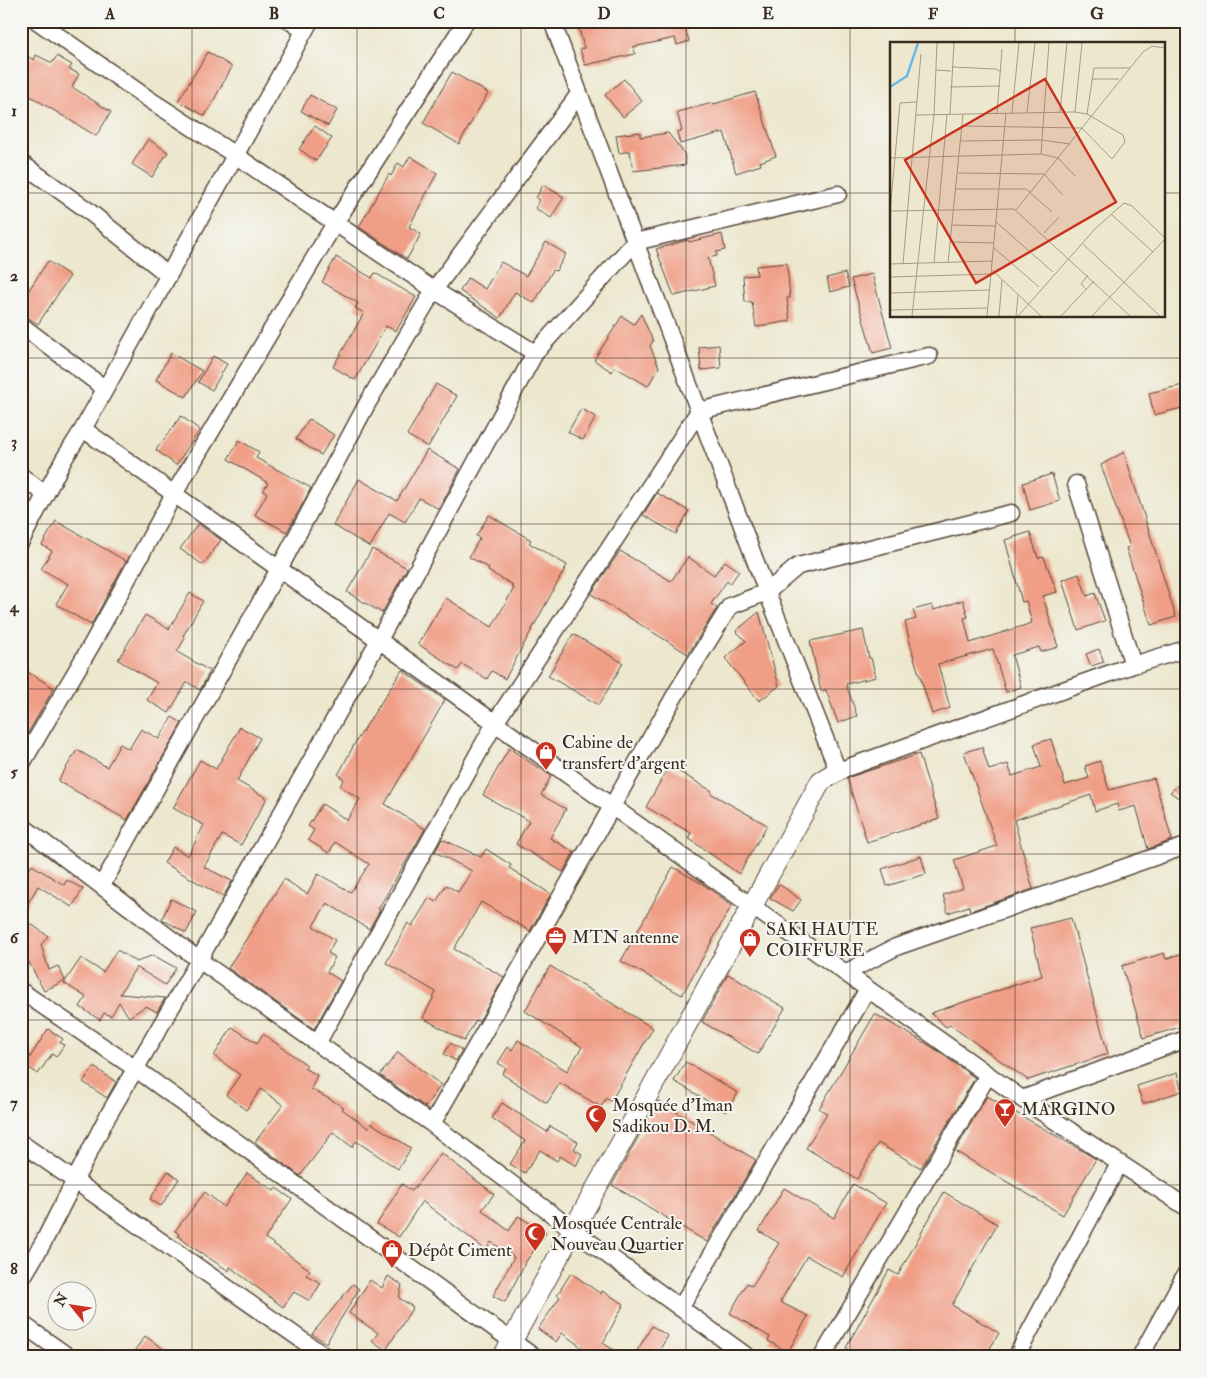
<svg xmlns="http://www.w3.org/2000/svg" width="1207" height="1378" viewBox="0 0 1207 1378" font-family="'IM FELL Double Pica',serif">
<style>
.building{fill:#f09e86}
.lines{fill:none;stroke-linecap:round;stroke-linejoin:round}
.minor-casing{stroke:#564638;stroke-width:19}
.tertiary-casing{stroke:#564638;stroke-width:22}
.minor{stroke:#fff;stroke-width:16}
.tertiary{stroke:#fff;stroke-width:20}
.grid{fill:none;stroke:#3b2a1e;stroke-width:1;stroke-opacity:0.55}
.labels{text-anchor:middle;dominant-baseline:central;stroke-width:4;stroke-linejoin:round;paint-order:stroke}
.poi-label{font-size:18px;fill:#3b2a1e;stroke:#f6f6f2;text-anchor:start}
.inset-river{fill:none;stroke:#6bbae6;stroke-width:2.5}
.inset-road{fill:none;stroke:#a59b87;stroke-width:1}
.view{fill:#c8321e;fill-opacity:0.15;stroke:#c8321e;stroke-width:2.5}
.inset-edge{fill:none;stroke:#3b2a1e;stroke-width:2.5}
.neatline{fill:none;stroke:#3b2a1e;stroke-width:2}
.grid-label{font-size:16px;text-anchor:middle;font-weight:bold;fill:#3b2a1e}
</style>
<rect width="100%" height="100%" fill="#f6f6f2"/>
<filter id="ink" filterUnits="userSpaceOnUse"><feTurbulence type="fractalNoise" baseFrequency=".02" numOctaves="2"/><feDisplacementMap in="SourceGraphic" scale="10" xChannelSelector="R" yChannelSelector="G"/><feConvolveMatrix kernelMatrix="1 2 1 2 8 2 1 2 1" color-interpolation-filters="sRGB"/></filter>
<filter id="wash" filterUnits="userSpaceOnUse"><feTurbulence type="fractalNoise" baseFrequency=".0096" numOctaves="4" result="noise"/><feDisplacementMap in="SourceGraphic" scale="20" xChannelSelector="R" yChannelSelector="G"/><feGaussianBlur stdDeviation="1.12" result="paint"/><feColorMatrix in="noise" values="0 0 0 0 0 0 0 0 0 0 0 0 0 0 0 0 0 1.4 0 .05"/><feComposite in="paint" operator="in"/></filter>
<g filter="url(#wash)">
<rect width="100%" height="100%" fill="#ece7cd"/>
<g id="blocks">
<path class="building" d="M577,21H683L689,41L677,45L675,38L633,47L635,54L585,65L580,49L584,48Z
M208,52L232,67L205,116L178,101Z
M36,55L52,63L57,56L72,65L69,69L79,74L72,87L111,112L96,136L27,94L30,89L21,84V63L26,56L34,60Z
M452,72L488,93L459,144L423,123Z
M624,79L642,101L623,117L605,95Z
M755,92L776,156L760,162L761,165L736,173L724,132L680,144L677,132L682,131L677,112L713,103L714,104Z
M310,95L337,110L328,126L301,111Z
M315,126L332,138L316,161L299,149Z
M640,132V137L668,133L684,153L686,165L633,171L630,151L619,153L616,135Z
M148,139L168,152L152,177L132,164Z
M410,156L437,173L409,227L421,234L407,259L359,227L389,174L391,176L398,163L404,167Z
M543,185L564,197L551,218L535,208L540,200L536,198Z
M722,234L725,250L716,252L717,256L708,258L715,286L674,296L656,249L688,240L689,242Z
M546,242L566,254L556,271L553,270L534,303L515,292L500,318L460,291L468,278L485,289L501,262L526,276Z
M336,257L372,278L375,273L416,297L396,331L386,326L355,380L333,367L364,313L355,308L358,303L322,282Z
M48,261L70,276L38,324L21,313V302Z
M787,263L790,298H787L790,321L756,327L752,302H745L743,276L757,275L756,266Z
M845,273L849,287L830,292L827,278Z
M872,274L892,348L873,353L851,279Z
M641,314L653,341L650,346L659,367L648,386L615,367L612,372L594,360L622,316L634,324Z
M719,345L721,368L701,370L699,347Z
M171,353L202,371L186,397L156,380Z
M213,356L227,364L212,390L198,382Z
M436,384L457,396L428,447L407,435Z
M1183,385L1186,407L1154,415L1149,393Z
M581,409L596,417L583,440L568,432Z
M181,416L200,430L176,465L156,450Z
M309,419L334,435L321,455L296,439Z
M239,440L259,452L256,458L311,488L287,532L255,515L267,493L263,491L268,483L228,459Z
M427,450L460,469L439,509L419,498L405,522L389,513L370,547L333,525L359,479L397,501Z
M1124,452L1176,617L1151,625L1126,548L1130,547L1101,465Z
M1052,474L1060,501L1030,510L1023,483Z
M657,493L689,511L676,534L643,515Z
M489,515L531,540L529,543L567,565L505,679L492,671L487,679L462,664L458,670L418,644L446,598L492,627L514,588L511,587L513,585L488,571L489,568L469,557L480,538L476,536Z
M56,521L126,561L91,625L56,604L68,584L41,569L52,551L42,545Z
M198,524L221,540L203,565L180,549Z
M1030,532L1038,558L1044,557L1057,592L1043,596L1058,647L1041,652L1039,647L1012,655L1021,687L1006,692L993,649L938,664L950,708L932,714L914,658L905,622L916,619L913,610L932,605L934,610L963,600L968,617L964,618L970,643L1032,623L1026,601L1022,602L1005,540Z
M372,549L407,568L382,613L347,592Z
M620,551L671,581L688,557L714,575L725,561L739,571L730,584L727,581L711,604L717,608L688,654L591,594Z
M1079,574L1087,596L1095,593L1105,621L1078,630L1062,580Z
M190,593L203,601L183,636L185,638L177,652L210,671L200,690L187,682L169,713L147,700L157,683L118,660L145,615L169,629Z
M759,612L779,686L759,701L725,658L746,641L736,631Z
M863,630L869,658H871L876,677L846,684L857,716L838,723L826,690L821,691L810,641Z
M573,634L623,663L599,705L548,676Z
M1099,649L1104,662L1091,666L1086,654Z
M21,668L54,688L21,745Z
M402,670L445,700L385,804L425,829L378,909L380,910L369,929L327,903L313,926L335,940L328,953L335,957L327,972L341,981L314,1029L228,968L284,879L307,894L318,874L351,892L369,864L335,842L329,853L308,840L314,830L308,826L322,804L347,820L360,799L340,786L344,779L338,775L355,743Z
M172,717L182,723L127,820L58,781L77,750L107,767L120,744L129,749L141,729L159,739Z
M240,727L260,738L237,781L267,798L241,845L222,835L204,867L232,881L223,897L164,863L173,847L188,856L204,825L173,808L200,760L216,769Z
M1051,739L1065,785L1089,778L1085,766L1100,761L1109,790L1154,778L1172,840L1148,849L1136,806L1119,811L1117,804L1095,811L1091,795L1014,820L1033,889L970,911L969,906L948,913L943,895L963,888L954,860L997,846L964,752L982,747L989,770L1008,764L1012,776L1041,767L1034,744Z
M509,748L551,776L541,795L566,809L550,838L574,852L563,872L516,844L529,821L483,795Z
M919,754L939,819L867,842L847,778Z
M669,766L712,791L710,793L767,825L739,874L688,838L691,833L646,807Z
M1186,778V803L1170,792Z
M442,839L481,857L486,849L511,865L509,868L551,894L530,931L481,902L454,949L504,977L479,1022L476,1020L464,1041L423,1018L436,992L386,963L408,923L412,926L429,898L436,902L446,885L458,892L472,871L435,852Z
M921,856L926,874L887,886L882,869Z
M32,865L64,885L67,880L83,889L72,907L38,886L21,915V883Z
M673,867L704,885L732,905L682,995L621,961Z
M779,884L801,900L793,911L770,898Z
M171,899L197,912L186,933L162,919Z
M21,917L48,936L41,945L49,970L58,966L65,980L44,991L29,962L21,974Z
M1071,918L1108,1054L1028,1080L950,1025L946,1027L931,1013L1042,976L1030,928Z
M117,950L137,962L153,955L176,968L165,985L136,967L120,994L165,998L157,1012L146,1006L129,1017L119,1002L111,1016L104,1013L100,1020L80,1007L86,997L64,983L81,958L103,972Z
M1186,952V1025L1144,1038L1122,966L1164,953L1166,959Z
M550,966L653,1028L611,1101L606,1098L601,1107L560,1083L547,1103L502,1074L506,1068L498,1063L508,1047L512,1050L518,1040L567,1071L582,1047L525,1011Z
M728,974L785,1008L758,1054L702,1022Z
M875,1014L932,1047L975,1078L921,1168L878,1143L857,1179L806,1148L827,1113L819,1109Z
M232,1027L257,1043L263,1034L307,1065L304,1068L317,1075L311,1089L344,1107L342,1109L368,1128L371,1123L411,1148L398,1169L356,1141L352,1147L333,1132L300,1176L255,1142L283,1105L261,1089L246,1110L226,1095L240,1075L214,1056Z
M48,1029L63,1039L60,1043L64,1045L56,1057L52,1054L38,1074L25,1065Z
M450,1043L462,1050L456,1061L444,1054Z
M398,1052L441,1085L425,1107L380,1075Z
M686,1062L738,1093L726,1112L674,1081Z
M94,1067L116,1082L107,1098L83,1082Z
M1177,1073L1182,1091L1143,1104L1137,1086Z
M987,1096L1096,1159L1063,1215L955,1151Z
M658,1101L756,1160L707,1242L612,1185Z
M502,1103L547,1132L550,1126L578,1142L574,1149L582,1154L576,1166L560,1156L557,1161L540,1150L525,1173L510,1164L525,1141L492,1118Z
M441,1153L494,1194L482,1210L509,1231L518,1216L546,1233L525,1263L505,1302L493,1296L514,1257L491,1242L486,1250L422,1201L399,1237L377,1224L402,1184L412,1191Z
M168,1171L179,1179L161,1206L150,1199Z
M247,1173L274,1191L276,1188L292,1199L265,1238L310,1270L306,1275L321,1283L310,1301L294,1292L283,1307L230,1267L229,1271L192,1247L178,1236L179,1234L175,1231L205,1192L224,1207Z
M853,1184L886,1203L843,1277L807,1256L780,1302L808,1316L788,1352L768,1341L770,1337L730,1313L747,1283L752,1286L779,1243L759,1231L784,1188L834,1218Z
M944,1192L997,1224L952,1305L999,1333L985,1357H845L849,1350L846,1348L889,1270L898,1275Z
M571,1273L601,1294L602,1291L624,1304L603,1343L625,1357H595L562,1333L556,1342L538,1329L560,1297L557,1295Z
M388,1276L402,1285L399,1298L413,1307L386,1350L372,1341L378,1333L349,1313L370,1280L382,1288Z
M353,1284L359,1289L326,1343L312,1334Z
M652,1326L668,1336L655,1357H633Z
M145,1336L175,1357H130Z"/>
</g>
</g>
<g filter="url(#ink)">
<use href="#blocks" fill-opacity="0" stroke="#564638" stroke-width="1"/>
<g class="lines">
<g class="minor-casing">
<path id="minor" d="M37,21L150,100L235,155L434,290L535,353
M290,21L304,31
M552,21L767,592L838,771L1133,665L1186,649
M21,163L86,209L168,275
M21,325L104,388
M83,429L1022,1099L1186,1207
M21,476L45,494
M1076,484L1133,665
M21,541L64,459L83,429L310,21
M21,765L92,644L174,494L335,223L466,21
M21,825L199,960L432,1124L573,1230L748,1357
M102,885L279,569L367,404L434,290L579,94
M845,973L896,947L1186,846
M21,991L136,1069L534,1357
M318,1042L495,723L699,411L929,356
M1022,1099L1186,1039
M432,1124L678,690L730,606L767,592L798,566L1011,513
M21,1143L326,1357
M21,1280L44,1241L106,1119L199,960L379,640L535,353L635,242L838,194
M681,1307L868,989
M21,1323L69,1357
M822,1357L988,1075
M1016,1357L1119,1164
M1140,1357L1186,1273"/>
</g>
<g class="tertiary-casing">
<path id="tertiary" d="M503,1357L821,781L838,771"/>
</g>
<use href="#minor" class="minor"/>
<use href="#tertiary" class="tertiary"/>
</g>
</g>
<path class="grid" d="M192,21V1357M357,21V1357M521,21V1357M686,21V1357M850,21V1357M1015,21V44M21,193H891M1163,193H1186M1015,316V1357M21,358H1186M21,524H1186M21,689H1186M21,854H1186M21,1020H1186M21,1185H1186"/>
<defs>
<g id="shop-pin" transform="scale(1.125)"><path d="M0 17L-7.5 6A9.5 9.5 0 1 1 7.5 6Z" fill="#c8321e" stroke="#f6f6f2"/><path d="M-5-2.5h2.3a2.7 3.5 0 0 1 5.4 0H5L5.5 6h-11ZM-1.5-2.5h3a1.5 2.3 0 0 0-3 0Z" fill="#fff"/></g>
<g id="office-pin" transform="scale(1.125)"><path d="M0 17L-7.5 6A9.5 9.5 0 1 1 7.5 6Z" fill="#c8321e" stroke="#f6f6f2"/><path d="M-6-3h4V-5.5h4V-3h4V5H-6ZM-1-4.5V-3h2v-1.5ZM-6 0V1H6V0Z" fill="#fff"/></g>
<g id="bar-pin" transform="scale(1.125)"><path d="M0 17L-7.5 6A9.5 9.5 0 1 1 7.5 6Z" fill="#c8321e" stroke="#f6f6f2"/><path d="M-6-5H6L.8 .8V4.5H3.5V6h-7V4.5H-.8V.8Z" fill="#fff"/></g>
<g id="mosque-pin" transform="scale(1.125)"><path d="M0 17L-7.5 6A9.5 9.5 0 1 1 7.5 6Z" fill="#c8321e" stroke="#f6f6f2"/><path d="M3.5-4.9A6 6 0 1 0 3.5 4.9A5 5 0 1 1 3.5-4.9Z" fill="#fff"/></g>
</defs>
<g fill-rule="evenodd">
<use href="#shop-pin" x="546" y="752"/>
<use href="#office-pin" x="556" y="937"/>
<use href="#shop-pin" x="750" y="939"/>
<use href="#bar-pin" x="1005" y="1109"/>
<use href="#mosque-pin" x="596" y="1115"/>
<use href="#mosque-pin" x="535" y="1233"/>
<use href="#shop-pin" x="392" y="1250"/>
</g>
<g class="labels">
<g class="poi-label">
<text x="562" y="742">Cabine de<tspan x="562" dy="21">transfert d'argent</tspan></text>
<text x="766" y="929">SAKI HAUTE<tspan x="766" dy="21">COIFFURE</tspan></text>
<text x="572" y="937">MTN antenne</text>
<text x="612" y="1105">Mosquée d'Iman<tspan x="612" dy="21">Sadikou D. M.</tspan></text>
<text x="1021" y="1109">MARGINO</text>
<text x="551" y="1223">Mosquée Centrale<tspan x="551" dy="21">Nouveau Quartier</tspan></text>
<text x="408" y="1250">Dépôt Ciment</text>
</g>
</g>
<g transform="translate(890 42)">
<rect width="275" height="275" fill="#ece7cd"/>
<path class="inset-river" d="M0,45L17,34L28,1"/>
<path class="inset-road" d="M62,25L106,27L111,30M46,28L61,29M202,37H229M60,45L110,44M137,70L145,1M170,70L177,1M185,70L192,1M107,71L112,7M122,71L129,1M60,72L64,1M197,72L204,26H240M26,73L185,70L197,72L233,93L235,100L222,117L192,86L73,84M71,99L151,98L180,102M151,112L159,1M0,116L151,112L168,116L185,134M68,131L154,132L173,153M66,147H136L162,170M126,168L253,10L262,4L275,6M0,169L124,167L240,274M0,170L10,61L27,60M221,172L263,210M106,180L163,230M62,183L105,184M154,191L169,175M60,200L104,201M193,202L270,274M104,206L149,245M44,221L57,72M58,221L73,72M0,222L102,219M13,222L31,12M102,228L151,274M0,235L101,232M196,247L191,242L198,233M0,251L99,248M0,268L98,266M22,274L44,73L47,1M97,274L116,71M109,274L112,238M126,274L128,253M128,274L205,187L234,161L242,164L275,196M171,274L204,239M202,274L275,197"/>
<path class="view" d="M155,37L226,160L86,241L15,118Z"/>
<rect width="275" height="275" class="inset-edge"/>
</g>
<rect width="1207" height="1378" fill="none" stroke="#f6f6f2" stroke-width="55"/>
<g transform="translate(72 1306) rotate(300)"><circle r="24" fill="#f6f6f2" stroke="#aba49d"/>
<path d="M0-4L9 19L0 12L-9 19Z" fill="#c8321e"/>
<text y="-8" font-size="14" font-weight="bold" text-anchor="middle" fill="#3b2a1e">N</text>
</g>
<rect x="28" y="28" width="1152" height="1322" class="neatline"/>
<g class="grid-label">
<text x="110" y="19">A</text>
<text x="274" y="19">B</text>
<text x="439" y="19">C</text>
<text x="604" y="19">D</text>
<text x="768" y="19">E</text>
<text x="933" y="19">F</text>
<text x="1097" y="19">G</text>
<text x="14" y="116">1</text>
<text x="14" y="281">2</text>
<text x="14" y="447">3</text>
<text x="14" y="612">4</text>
<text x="14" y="777">5</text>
<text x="14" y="943">6</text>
<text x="14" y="1108">7</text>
<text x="14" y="1274">8</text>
</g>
</svg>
